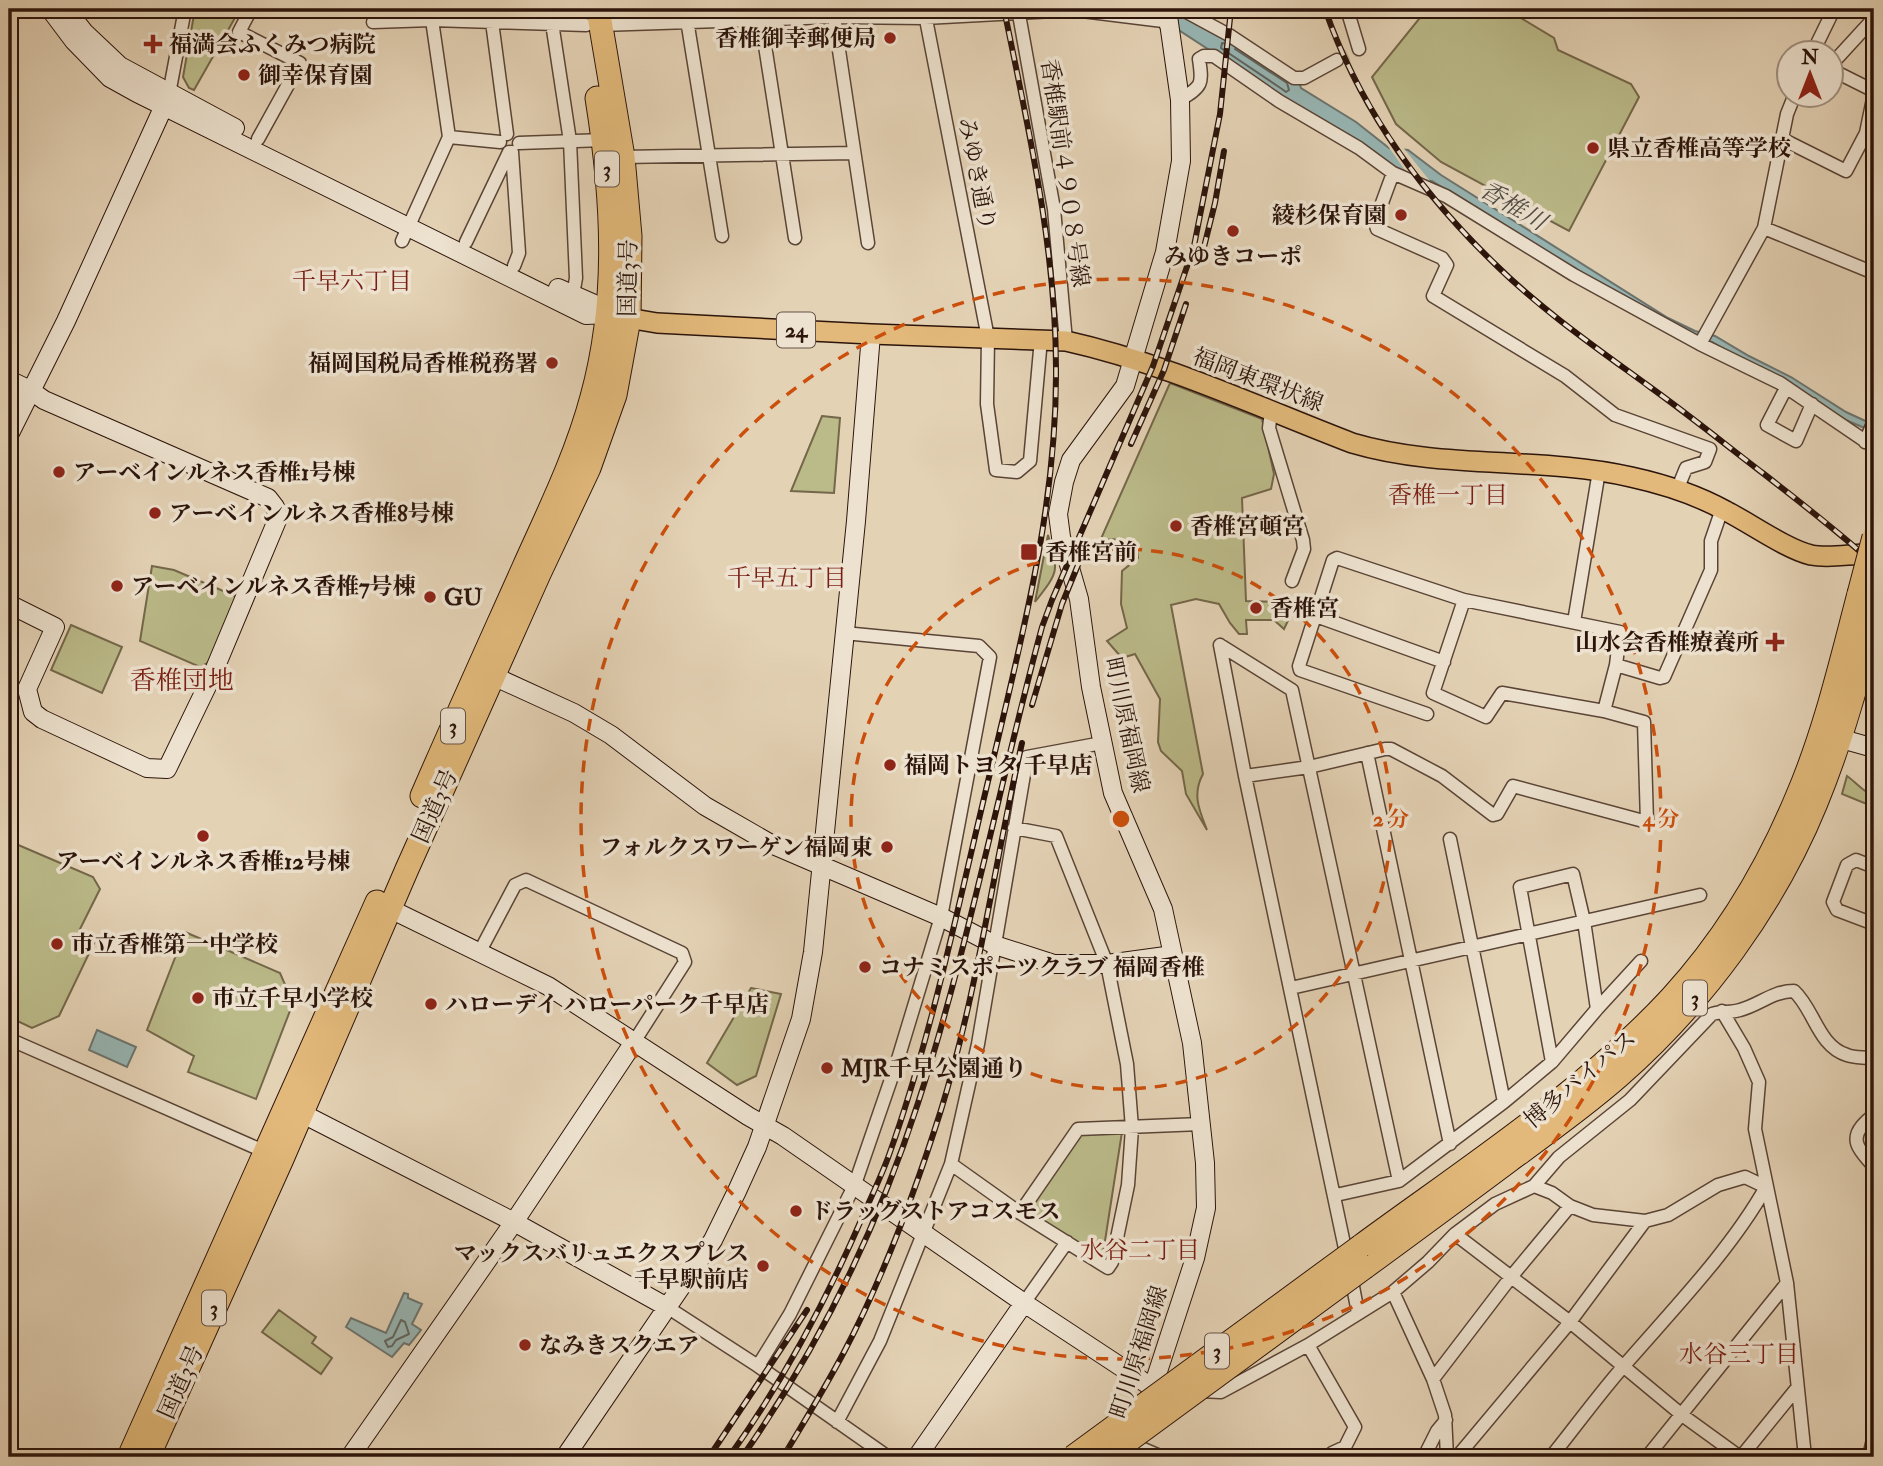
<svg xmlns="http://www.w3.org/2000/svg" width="1883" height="1466" viewBox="0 0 1883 1466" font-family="'IM FELL Double Pica','Noto Serif JP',serif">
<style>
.green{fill:#bbba89;stroke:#74674a;stroke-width:2}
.water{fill:#97b6b4;stroke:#6c7570;stroke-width:2}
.pier{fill:#e4d2b5}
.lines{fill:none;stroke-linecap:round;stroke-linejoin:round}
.shore{stroke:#626560;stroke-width:2}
.street-tunnel{stroke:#bfac93;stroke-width:12;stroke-dasharray:12 6;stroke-linecap:butt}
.street-casing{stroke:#5a4436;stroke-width:15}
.secondary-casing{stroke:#2c140b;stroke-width:20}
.primary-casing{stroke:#2c140b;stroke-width:22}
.highway-casing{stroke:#2c140b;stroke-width:25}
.street{stroke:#ede2cf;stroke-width:12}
.secondary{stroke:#ede2cf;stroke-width:18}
.primary{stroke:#e2b97a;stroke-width:19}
.highway{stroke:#e2b97a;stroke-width:23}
.rail-casing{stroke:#2c140b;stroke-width:6}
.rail{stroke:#ede2cf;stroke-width:3.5;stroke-dasharray:10;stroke-linecap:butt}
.highway-bridge-casing{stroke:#2c140b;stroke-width:25;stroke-linecap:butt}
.highway-bridge{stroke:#e2b97a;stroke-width:23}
.ring{fill:none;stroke:#cc4f0c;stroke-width:3.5;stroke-dasharray:12 9}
.poi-dot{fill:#8f2418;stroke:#ede2cf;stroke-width:2.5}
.labels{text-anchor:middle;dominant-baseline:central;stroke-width:7;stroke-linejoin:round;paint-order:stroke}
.shield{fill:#ede2cf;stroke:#665246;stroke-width:2}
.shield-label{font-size:21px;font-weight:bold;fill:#2c140b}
.poi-label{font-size:23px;font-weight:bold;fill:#2c140b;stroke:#ede2cf;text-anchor:start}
.street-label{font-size:23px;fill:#2c140b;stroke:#ede2cf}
.water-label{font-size:24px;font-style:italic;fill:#514d46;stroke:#ede2cf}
.neighbourhood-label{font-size:24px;fill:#7a1f14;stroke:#ede2cf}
.quarter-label{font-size:26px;fill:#7a1f14;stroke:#ede2cf}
.centre{fill:#cc4f0c;stroke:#ede2cf;stroke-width:3.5}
.ring-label{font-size:21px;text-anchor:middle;font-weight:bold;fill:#cc4f0c;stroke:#ede2cf;stroke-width:7;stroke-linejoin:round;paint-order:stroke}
</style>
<rect width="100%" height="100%" fill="#e4d2b5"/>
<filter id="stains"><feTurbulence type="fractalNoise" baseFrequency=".00286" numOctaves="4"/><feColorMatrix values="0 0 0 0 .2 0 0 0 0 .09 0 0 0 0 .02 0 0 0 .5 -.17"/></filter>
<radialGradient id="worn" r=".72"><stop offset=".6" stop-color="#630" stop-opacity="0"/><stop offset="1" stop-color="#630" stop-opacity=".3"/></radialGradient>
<path class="green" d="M195,9H240L194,90L189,88L183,77Z
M1427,9H1506L1554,38L1558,50L1631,84L1639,97L1569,231L1441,162L1396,124L1372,77Z
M1170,383L1262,419L1274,474L1271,489L1242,498L1246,601L1287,602L1293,610L1284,629L1274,620H1246L1247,634H1239L1230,623L1219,604L1196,599L1171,605L1203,774C1192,794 1199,810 1207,830L1186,794L1182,771L1161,751L1158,742L1160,699L1135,654L1122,658L1107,641L1127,628L1121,604L1122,571L1138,558L1136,543L1112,539L1100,541Z
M822,416L840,418L834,493L791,491Z
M1048,535C1059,572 1059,571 1035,602Z
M152,566L174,570L235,596L236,603L209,662L200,667L140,641Z
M71,625L122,647L102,693L51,670Z
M1847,776C1857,783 1863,792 1874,796V807L1842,794Z
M9,841L93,877L100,889L77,935L94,943L59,1016L32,1028L9,1017Z
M185,932L280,973L293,1003L256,1099L188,1072L194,1056L147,1030Z
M751,988L781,994L756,1076L737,1085L707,1063Z
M1080,1132H1122L1102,1260L1027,1211Z
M279,1310L316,1337L312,1343L332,1358L321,1374L262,1332Z"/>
<path class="water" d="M363,9H1028L1007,12L769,15L750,12L621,15L619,13L573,15L372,12Z
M1116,9L1181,11L1299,82L1301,88L1356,122L1389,148L1408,150L1441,175L1668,318L1695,331L1715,336L1749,356L1791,377L1846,412L1874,425V432L1841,418L1712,342L1692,336L1570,268L1432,181L1416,180L1393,169L1354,138L1297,107L1160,18Z
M97,1030L136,1047L127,1067L89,1050Z
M404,1293L408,1294V1298L422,1304L412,1324L421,1330L409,1345L404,1343L392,1357L346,1327L351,1318L386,1333Z"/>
<path class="pier" d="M1383,139L1390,145L1402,146L1433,185L1414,183Z"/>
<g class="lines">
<path class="shore" d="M1228,44L1222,43L1221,48L1282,89L1286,92L1289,90L1287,83L1235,49
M401,1320L405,1322L409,1334L396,1340L392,1346L388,1347L385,1341L393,1337Z"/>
<path class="street-tunnel" d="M1337,60L1359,49"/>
<g class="street-casing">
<path id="street" d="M251,9L239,32L300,63L258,139
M924,9L988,338L987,404L996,470L1017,472L1030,461L1041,339
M1018,9L1054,209L1066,341
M1181,9L1229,35L1294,78H1304L1337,60
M1347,9L1359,49
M834,17L868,243
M687,20L722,236
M761,20L795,238
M373,22L432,20L586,25
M492,22L507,134
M552,23L570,141L576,278L573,295
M601,25L834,17L925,18L1074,10L1163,21L1171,32
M1813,52L1834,9
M1830,66L1874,18
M1830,69L1874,91
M169,94L185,9
M1180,100C1202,86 1203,85 1199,59L1204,56H1214L1279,101L1359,148L1393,173L1446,196L1574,275L1700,344L1780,383L1874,447
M449,137L500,142
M1782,139L1846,171L1866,133L1874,94
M519,143L604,140
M512,152L519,253L514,266
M623,157L854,153
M1393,173L1375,222L1377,229L1442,258L1447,265L1433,296L1565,376L1615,415L1710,449L1705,462L1686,468L1677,490
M1764,228L1874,273
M402,241L449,137L432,20
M466,242L509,152
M1700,344L1764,228L1787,114L1795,94
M1786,388L1767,425L1796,441L1812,404
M1271,412L1269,428L1303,540L1304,549L1292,581
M1865,442L1874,421
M1316,616L1444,662
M1574,622L1599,471
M1220,645L1245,776L1347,1258
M1220,645L1292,690L1399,1181
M1616,665L1660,678L1664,677L1711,570V541L1722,509
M1427,714L1300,670L1299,666L1333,560L1337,558L1464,600L1620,632L1616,665L1604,711
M1367,753L1450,1144
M1245,776L1309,767L1385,749H1391L1442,776L1493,815L1497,814L1513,786L1647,822L1644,722L1604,711L1502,693L1486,717L1433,693L1464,600
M1450,839L1504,1102
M1874,867L1856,860L1847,865L1833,902L1837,910L1874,924
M479,953L515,885L526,880L682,953L685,962L634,1042
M1291,988L1700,895
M1597,1009L1641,961
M1722,1011L1744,1048L1759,1082L1755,1129L1787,1283L1805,1457
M9,1039L268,1153
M1874,1113C1871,1118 1866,1121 1862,1126C1848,1143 1864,1154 1874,1167
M951,1164L1020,1213L1108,1268L1112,1262L1128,1185L1132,1128L1127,1064L1107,964L1056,836L1014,828
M1534,1186L1552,1193L1570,1206L1593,1215L1645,1221L1668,1215L1718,1185L1745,1177L1766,1187
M1336,1195L1399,1181L1504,1102L1552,1062L1597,1009L1584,921L1573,874L1520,887L1552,1062
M1020,1213L1078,1129L1201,1124
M1455,1234L1570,1322L1682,1415L1740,1457
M1351,1276L1358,1313
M1393,1292L1433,1379L1445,1415L1447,1457
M1024,1303L1067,1242
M667,1307L758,1366L888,1457
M1308,1345L1355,1427L1345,1447L1332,1453
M758,1366L790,1314L855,1184L898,1059L941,917L990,657L979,646L844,633
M1433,1379L1511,1277L1570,1206
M1199,1391L1221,1392L1308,1345L1393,1292L1428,1262L1455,1234L1495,1204L1534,1186L1559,1157L1630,1100L1712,1014C1721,1011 1731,1013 1740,1010C1759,1005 1773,991 1794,991C1814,1009 1818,1046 1847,1055C1855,1058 1865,1057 1874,1059
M837,1422L880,1341L951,1164L978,1044L1027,757L1102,743
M1134,1445L1162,1457
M1424,1457L1437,1431L1446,1420
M1457,1457L1570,1322L1645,1221
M1551,1457C1577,1425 1601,1391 1629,1360C1676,1306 1731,1249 1766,1187
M1647,1457L1787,1283
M1741,1457L1797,1388
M1869,1457L1874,1435"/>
</g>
<g class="secondary-casing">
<path id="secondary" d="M50,9L74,41L110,78L137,93L586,315L608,314
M66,9L84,32L120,66L235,128
M558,288L592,303L608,314
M9,380L30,390L44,400L268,498L275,507L278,518L211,678L167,769L147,768L42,719L33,712L27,689L55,627L9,604
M9,435L66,321L168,97
M493,676L574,713L611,735L705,806L771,844L941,917L995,945L1054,964H1107L1173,955
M1831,736L1874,748
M380,904L548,986L748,1116L783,1136L1024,1303L1153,1388
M301,1113L514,1222L667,1307
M1147,1405L1195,1258L1206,1208L1205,1163L1192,1043L1163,909L1113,793L1091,687L1079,599L1061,537L1058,514L1064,482L1071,460L1125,386L1165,252L1181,161L1180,100L1167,9
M350,1457L514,1222L634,1042
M565,1457L713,1240L737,1191L757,1147L801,1019L813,952L856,521L871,334
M917,1457L1024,1303"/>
</g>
<g class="primary-casing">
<path id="primary" d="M616,316L657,323L871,334L1066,341C1165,363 1258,407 1352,443C1443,470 1539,456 1631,477C1663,484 1697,495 1726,511C1750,523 1786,549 1811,555C1831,559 1853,553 1874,554"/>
</g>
<g class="highway-casing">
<path id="highway" d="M422,796C455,720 489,645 523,569C548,513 576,457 592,397C619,299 613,198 597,98
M1361,1246C1467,1168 1581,1095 1671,998C1724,940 1767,869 1797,797C1825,732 1841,662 1859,594
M1365,1267C1414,1231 1462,1196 1510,1160C1547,1133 1585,1106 1619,1076C1703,1002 1774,906 1816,803C1841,742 1859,679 1874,615
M129,1457L377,902
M148,1457L282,1159L407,869L539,574L589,468L615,395L629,319L630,236L623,157L598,9"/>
</g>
<use href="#street" class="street"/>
<use href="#secondary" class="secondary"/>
<use href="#primary" class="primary"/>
<use href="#highway" class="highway"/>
<g class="rail-casing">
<path id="rail" d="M1325,9C1359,107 1422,194 1497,266C1543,311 1598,349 1650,387C1689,415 1726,445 1764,474C1801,503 1839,532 1874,564
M1204,247L1215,203L1224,151
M1131,444L1164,370L1186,304
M1032,705L1062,604L1087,543
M709,1457L807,1310
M729,1457C782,1383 826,1301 862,1218C871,1197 881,1177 889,1155C933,1032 959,901 990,773C1021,640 1057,507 1056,369C1056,248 1028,127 1004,9
M742,1457C818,1349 877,1229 918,1103C969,947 999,785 1042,627L1052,600L1153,366L1194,246L1220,114L1231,9
M783,1457C804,1422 825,1388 844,1352C884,1276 915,1192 941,1110C978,990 994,865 1022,743"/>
</g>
<use href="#rail" class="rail"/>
<g class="highway-bridge-casing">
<path id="highway-bridge" d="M1859,594L1874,537
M1073,1457L1361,1246
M1106,1457L1365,1267"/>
</g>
<use href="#highway-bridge" class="highway-bridge"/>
</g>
<g class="ring">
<circle cx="1121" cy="819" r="270"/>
<circle cx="1121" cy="819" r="540"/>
</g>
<g class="poi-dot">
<circle cx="890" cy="38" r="7"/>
<path d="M149.5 33.5h7v7h7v7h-7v7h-7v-7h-7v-7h7z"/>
<circle cx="244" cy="75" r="7"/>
<circle cx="1593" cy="148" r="7"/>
<circle cx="1401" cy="215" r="7"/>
<circle cx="1233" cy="231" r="7"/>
<circle cx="552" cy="363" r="7"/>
<circle cx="59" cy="472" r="7"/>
<circle cx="155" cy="513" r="7"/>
<circle cx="1176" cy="526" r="7"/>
<rect x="1020" y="543" width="18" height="18" rx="3.5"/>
<circle cx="117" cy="586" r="7"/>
<circle cx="430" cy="597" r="7"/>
<circle cx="1256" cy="608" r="7"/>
<path d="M1771.5 631.5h7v7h7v7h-7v7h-7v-7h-7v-7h7z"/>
<circle cx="890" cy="765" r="7"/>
<circle cx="203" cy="836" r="7"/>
<circle cx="887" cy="847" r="7"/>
<circle cx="57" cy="944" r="7"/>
<circle cx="865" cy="967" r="7"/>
<circle cx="198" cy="998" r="7"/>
<circle cx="431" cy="1004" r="7"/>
<circle cx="827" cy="1068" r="7"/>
<circle cx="796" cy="1211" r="7"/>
<circle cx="763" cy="1266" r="7"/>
<circle cx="525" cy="1345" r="7"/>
</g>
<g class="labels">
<g class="shield">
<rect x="595" y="151.5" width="24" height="35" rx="5"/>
<rect x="777" y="312.5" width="38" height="35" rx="5"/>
<rect x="441" y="708.5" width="24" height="35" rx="5"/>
<rect x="1683" y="980.5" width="24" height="35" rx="5"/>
<rect x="202" y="1290.5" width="24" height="35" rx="5"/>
<rect x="1205" y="1333.5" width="24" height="35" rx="5"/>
</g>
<g class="shield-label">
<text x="607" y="169">3</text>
<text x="796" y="330">24</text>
<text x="453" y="726">3</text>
<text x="1695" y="998">3</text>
<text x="214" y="1308">3</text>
<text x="1217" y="1351">3</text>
</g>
<g class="poi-label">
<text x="876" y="38" text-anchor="end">香椎御幸郵便局</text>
<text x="169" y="44">福満会ふくみつ病院</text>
<text x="258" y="75">御幸保育園</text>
<text x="1607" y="148">県立香椎高等学校</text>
<text x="1387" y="215" text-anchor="end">綾杉保育園</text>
<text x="1233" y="256" text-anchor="middle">みゆきコーポ</text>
<text x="538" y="363" text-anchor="end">福岡国税局香椎税務署</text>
<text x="73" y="472">アーベインルネス香椎1号棟</text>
<text x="169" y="513">アーベインルネス香椎8号棟</text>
<text x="1190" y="526">香椎宮頓宮</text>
<text x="1045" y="552">香椎宮前</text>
<text x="131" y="586">アーベインルネス香椎7号棟</text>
<text x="444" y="597">GU</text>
<text x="1270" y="608">香椎宮</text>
<text x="1759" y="642" text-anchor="end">山水会香椎療養所</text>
<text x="904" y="765">福岡トヨタ 千早店</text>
<text x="873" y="847" text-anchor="end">フォルクスワーゲン福岡東</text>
<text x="203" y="861" text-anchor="middle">アーベインルネス香椎12号棟</text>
<text x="71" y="944">市立香椎第一中学校</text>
<text x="879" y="967">コナミスポーツクラブ 福岡香椎</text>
<text x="212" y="998">市立千早小学校</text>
<text x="445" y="1004">ハローデイ ハローパーク千早店</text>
<text x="841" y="1068">MJR千早公園通り</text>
<text x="810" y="1211">ドラッグストアコスモス</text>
<text x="749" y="1253" text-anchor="end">マックスバリュエクスプレス<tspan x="749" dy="26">千早駅前店</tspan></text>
<text x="539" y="1345">なみきスクエア</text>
</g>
<g class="street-label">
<text transform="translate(1065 173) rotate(82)">香椎駅前４９０８号線</text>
<text transform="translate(977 174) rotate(79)">みゆき通り</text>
<text transform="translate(628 278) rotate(-89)">国道3号</text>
<text transform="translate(1258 380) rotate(21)">福岡東環状線</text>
<text transform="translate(1127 725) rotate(78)">町川原福岡線</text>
<text transform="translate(435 806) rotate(-66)">国道3号</text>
<text transform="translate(1580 1079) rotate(-40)">博多バイパス</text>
<text transform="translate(1139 1352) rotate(-72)">町川原福岡線</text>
<text transform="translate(181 1382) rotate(-66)">国道3号</text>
</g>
<g class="water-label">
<text transform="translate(1513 206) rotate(31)">香椎川</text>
</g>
<g class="neighbourhood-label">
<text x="352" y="281">千早六丁目</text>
<text x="1448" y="495">香椎一丁目</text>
<text x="787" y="578">千早五丁目</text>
<text x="1140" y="1250">水谷二丁目</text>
<text x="1739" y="1354">水谷三丁目</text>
</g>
<g class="quarter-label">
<text x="182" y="681">香椎団地</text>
</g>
</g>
<circle cx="1121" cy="819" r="10" class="centre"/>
<g class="ring-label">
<text x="1391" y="826">2 分</text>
<text x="1661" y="826">4 分</text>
</g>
<rect width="1883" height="1466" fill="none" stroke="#e4d2b5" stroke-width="35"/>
<rect x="10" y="10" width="1862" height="1445" fill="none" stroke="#2c140b" stroke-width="3.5"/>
<rect x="18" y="18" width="1848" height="1431" fill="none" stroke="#2c140b" stroke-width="2"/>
<g transform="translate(1810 74)"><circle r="33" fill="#ede2cf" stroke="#a09081" stroke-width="2"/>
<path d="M0-5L12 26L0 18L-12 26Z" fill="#8f2418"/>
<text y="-10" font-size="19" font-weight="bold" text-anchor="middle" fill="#2c140b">N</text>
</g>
<rect width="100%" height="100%" filter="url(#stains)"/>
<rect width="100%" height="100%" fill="url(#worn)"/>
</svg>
